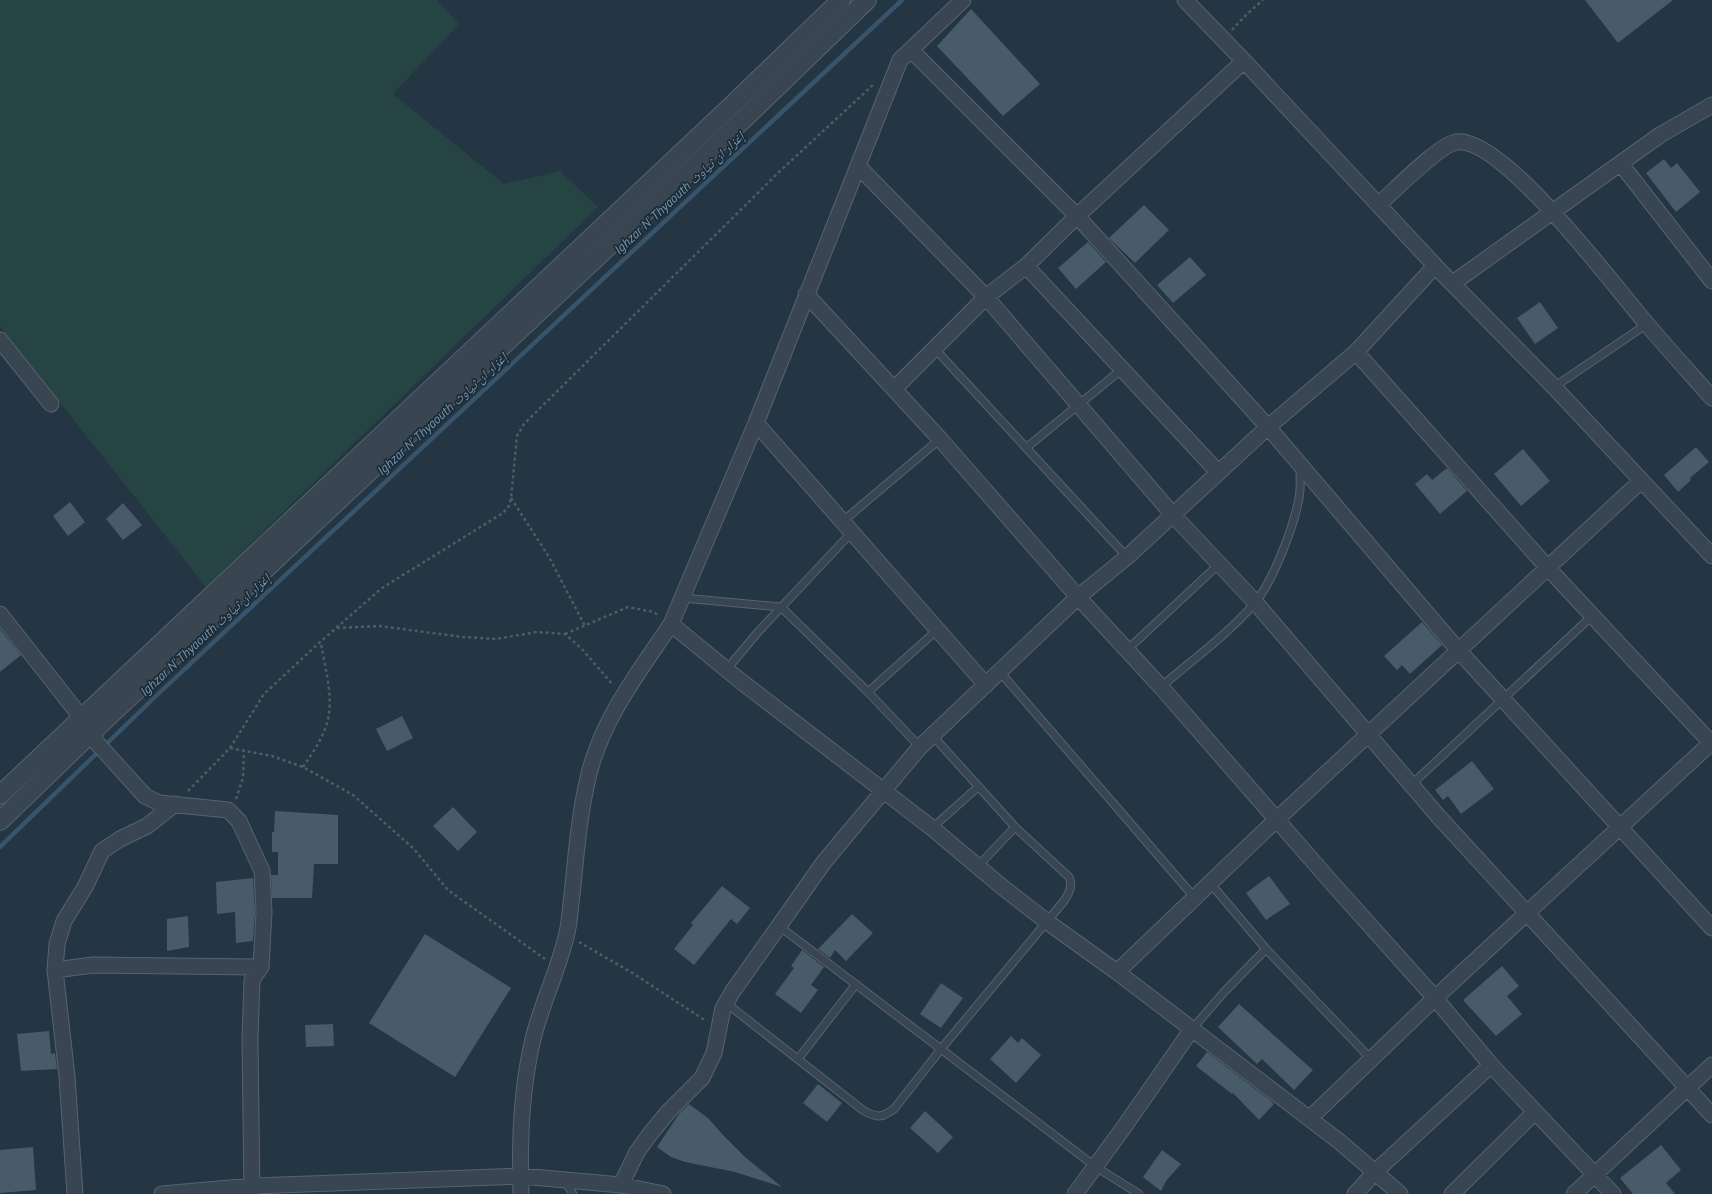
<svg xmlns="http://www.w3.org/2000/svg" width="1712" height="1194" viewBox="0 0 1712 1194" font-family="'PT Sans','Noto Naskh Arabic',sans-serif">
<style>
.green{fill:#264443}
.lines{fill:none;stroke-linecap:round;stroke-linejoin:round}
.stream{stroke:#37546b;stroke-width:4.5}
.building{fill:#485b69}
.service-casing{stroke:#56646f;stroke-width:9}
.minor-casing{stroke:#56646f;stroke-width:17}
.tertiary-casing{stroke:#56646f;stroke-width:20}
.path{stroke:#466161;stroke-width:2.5;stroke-dasharray:3 3;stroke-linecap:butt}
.service{stroke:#394652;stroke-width:7}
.minor{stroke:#394652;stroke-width:15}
.tertiary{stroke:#394652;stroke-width:18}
.labels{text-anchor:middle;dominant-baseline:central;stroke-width:3.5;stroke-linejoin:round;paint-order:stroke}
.water-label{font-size:13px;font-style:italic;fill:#7396b1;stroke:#1d2b37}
</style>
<rect width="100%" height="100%" fill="#243543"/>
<path class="green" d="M0,0H437L459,24L393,94L504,184L560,171L598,207L206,587L0,327Z"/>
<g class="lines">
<path class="stream" d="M0,847L158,694L902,0"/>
</g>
<path class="building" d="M1585,0H1673L1618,43Z
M971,9L1040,84L1003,116L937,46Z
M1664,159L1671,168L1677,163L1700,192L1676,212L1646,173Z
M1144,205L1169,230L1135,263L1109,238Z
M1088,242L1106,262L1076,289L1058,268Z
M1190,257L1206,275L1173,303L1157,285Z
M1540,302L1558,328L1535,344L1517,318Z
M1696,447L1709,462L1690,478L1691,480L1678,492L1664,475Z
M1523,449L1550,481L1521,506L1494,474Z
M1447,468L1467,491L1440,514L1415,484L1427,474L1432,480Z
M70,502L85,522L68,536L53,516Z
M123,503L142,525L123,540L106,519Z
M1422,622L1442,645L1410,674L1402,665L1397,670L1384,656Z
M0,629L21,655L0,672Z
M402,716L413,738L387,751L376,729Z
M1472,761L1494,789L1461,814L1448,796L1443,800L1435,790Z
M453,807L477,832L458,851L433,826Z
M275,811L338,815V864H314L312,898H272L271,875H278V852H272V832H274Z
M1269,876L1290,904L1266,920L1246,893Z
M253,878L255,912L253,941L236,943L235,912L217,914L216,882Z
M722,886L750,908L737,924L731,919L694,965L674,949L693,925L691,923Z
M852,914L873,933L846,961L835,950L830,958L818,949Z
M188,916L189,947L167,951V919Z
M425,934L511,988L455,1077L369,1023Z
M802,950L824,967L811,985L818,990L801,1013L775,994L794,968L791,966Z
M1502,966L1519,986L1507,996L1522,1014L1496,1036L1463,1000Z
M941,983L963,998L941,1028L920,1014Z
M1239,1004L1313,1070L1294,1090L1262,1059L1257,1064L1218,1027Z
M333,1024L334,1046L306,1047L305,1025Z
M49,1031L51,1054L55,1053L57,1069L21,1071L17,1034Z
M1011,1036L1018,1043L1022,1038L1041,1055L1016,1083L990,1059Z
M1207,1052L1270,1100L1274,1104L1259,1120L1233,1093L1232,1094L1196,1066Z
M818,1084L842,1103L827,1122L803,1103Z
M689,1104L708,1118L724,1136L745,1157L782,1187L735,1172L685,1162L671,1157L657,1147L679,1114Z
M925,1111L953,1137L938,1153L910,1128Z
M1661,1145L1681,1170L1666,1183L1675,1194H1633L1620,1178Z
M33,1147L36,1190L0,1193V1150Z
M1162,1150L1181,1164L1166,1181L1161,1191L1143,1177Z"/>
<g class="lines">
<g class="service-casing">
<path id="service" d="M935,349L1127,557
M1554,387L1647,324
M1026,448L1122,369
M842,522L940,439
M683,598L781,607L868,692L920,747
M1127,650L1219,564
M727,669L758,632L852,532
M1000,672L1194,897
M1161,687C1192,660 1227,635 1254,604C1273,582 1294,526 1299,498C1301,488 1300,477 1300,467
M868,692L937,630
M932,735L1015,827L978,866
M1411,785L1592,616
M932,828L978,787
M779,926L1096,1167L1139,1194
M1266,949L1371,1059
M726,1003L864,1111C878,1118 881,1118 894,1109L941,1049L1064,901C1069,893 1073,887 1069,877L1015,827
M1192,1029L1225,991L1266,949L1210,883
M798,1059L856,984
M565,1181L573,1194"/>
</g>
<g class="minor-casing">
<path id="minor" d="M1185,0L1244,61L1442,273L1554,387L1712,556
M911,50L1077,216L1268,427L1459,651L1712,928
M1621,164L1712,281
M859,167L986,297L1173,515L1255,602L1438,816L1712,1115
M1378,205C1394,191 1439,145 1456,142C1502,135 1615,287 1646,323C1667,348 1690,373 1712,398
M1026,266L1218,472
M1453,283L1660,135L1712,105
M806,294L940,439L1078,597L1161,687L1332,883L1435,998L1491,1065L1613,1194
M0,340L51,404
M1356,352L1547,567L1712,744
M894,389L986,297L1026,266L1077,216L1244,61
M756,423L986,685
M0,614L81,717L97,743L145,796L159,803L228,810L239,821L262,871L264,912L261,967L252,980L250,1040L252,1194
M671,624L756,423L900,60L963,0
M55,970L93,965L261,967
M1117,972L1276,820L1641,481
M1310,1118L1435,998L1712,742
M621,1185L637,1152L650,1134L668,1112L702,1078L714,1053L723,1008L733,991L824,862L920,747L1078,597L1127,557L1268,427L1356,352L1435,266
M75,1194L67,1076L55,970L57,944L64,921L85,887L102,851L120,839L147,826L175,804
M162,1194L252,1186L521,1176L621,1185L663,1194
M521,1194C519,1140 521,1087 534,1035C543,1001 558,970 566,937C570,923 570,909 572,895C576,856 579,816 588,778C601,720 639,672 671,624L738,679L932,828L1001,886L1046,921L1117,972L1340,1142L1400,1194
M1075,1194L1124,1127L1192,1029
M1355,1194L1376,1171L1491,1065
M1452,1194L1535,1112
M1574,1194L1712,1065"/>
</g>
<g class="tertiary-casing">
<path id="tertiary" d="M0,795L729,108L841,0
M0,821L90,734L745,118L867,0"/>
</g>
<path class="path" d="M1232,30L1245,16L1263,0
M511,498L549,557L585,626
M337,628L379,626L463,637L496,639L537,632L565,634L581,648L613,685
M565,634L628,607L654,612L659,616
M230,748L272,756L303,767L353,795L413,848L448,890L545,959
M303,767C312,754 321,741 326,726C335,701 325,668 321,643
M188,791L230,748L264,694L320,642L382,588L503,513L509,506L511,498L517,436L524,424L779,172L874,84
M236,799L243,778L244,751
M579,942L634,974L706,1021"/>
<use href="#service" class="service"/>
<use href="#minor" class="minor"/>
<use href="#tertiary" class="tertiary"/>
</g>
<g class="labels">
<g class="water-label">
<text transform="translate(679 193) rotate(-43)">Ighzar N' Thyaouth إغزار ان ثياوث</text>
<text transform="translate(442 414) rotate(-43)">Ighzar N' Thyaouth إغزار ان ثياوث</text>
<text transform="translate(205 635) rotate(-43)">Ighzar N' Thyaouth إغزار ان ثياوث</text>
</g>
</g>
</svg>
